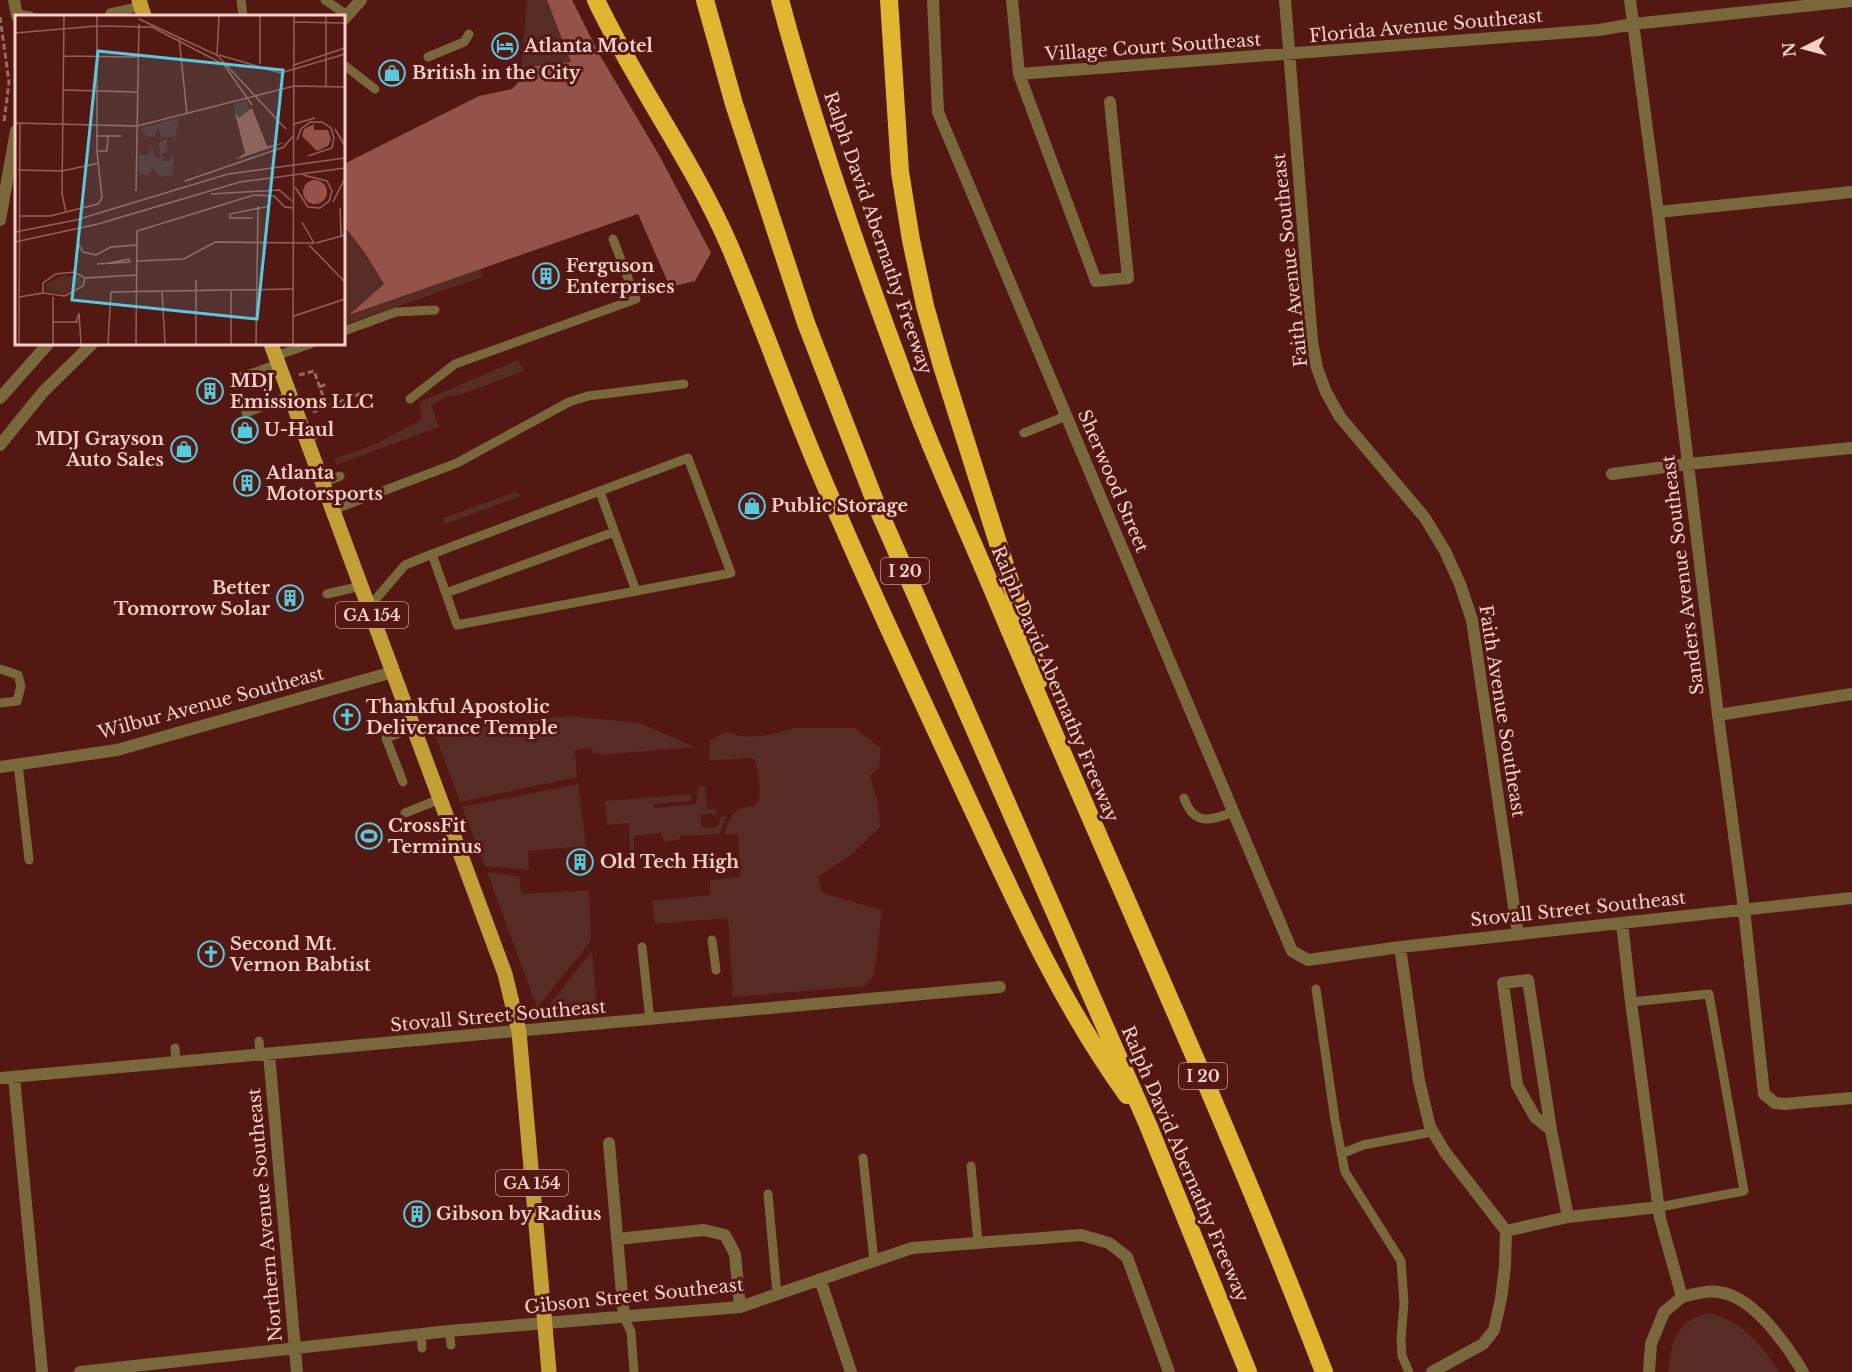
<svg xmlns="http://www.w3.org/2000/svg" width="1852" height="1372" viewBox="0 0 1852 1372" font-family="'Libre Baskerville',serif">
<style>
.green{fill:#572c25}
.forest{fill:#945348}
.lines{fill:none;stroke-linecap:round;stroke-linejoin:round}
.path{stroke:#9b6962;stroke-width:3;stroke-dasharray:6 3;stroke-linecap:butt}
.lane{stroke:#79683b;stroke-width:9}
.street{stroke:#79683b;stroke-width:12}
.primary{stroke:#c3a036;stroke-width:15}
.highway{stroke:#e0b52f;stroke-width:18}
.labels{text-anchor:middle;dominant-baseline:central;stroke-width:6;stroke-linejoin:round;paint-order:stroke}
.shield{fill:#531811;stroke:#c49891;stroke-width:1.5}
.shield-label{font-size:16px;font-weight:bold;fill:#f5cfc8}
.street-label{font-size:18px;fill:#f5cfc8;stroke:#531811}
.poi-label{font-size:18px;font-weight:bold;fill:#f5cfc8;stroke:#531811;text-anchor:start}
.inset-road{fill:none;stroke:#94615a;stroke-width:1.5}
.view{fill:#54cadd;fill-opacity:0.15;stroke:#54cadd;stroke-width:3}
.inset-edge{fill:none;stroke:#f5cfc8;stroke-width:3}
</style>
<rect width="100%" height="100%" fill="#531811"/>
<path class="green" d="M527,0H547L571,62L526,66L521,72Z
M344,227L365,253L384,284L351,315L481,269L482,277L344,325Z
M518,360L524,371L465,393L446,397L431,405L439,427L336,465L334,459L376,444L421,420L420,405L422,401Z
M515,492L521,496L445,524L443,518Z
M569,716L640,723L695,747L601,755V753L593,754L592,748L575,750L577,777L460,802L431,724L518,722Z
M794,728H855L881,748L879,767L870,776L878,804L880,827L852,854L818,877L822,893L882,910L874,975L865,986L733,997L728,918L655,924L652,901L710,895V880L740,877L738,834H724C732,813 733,808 756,805C764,793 757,774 755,760L750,758L709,761L710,740L726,732C752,741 768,735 794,728Z
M578,784L586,846L528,851L529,870L485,866L462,807Z
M705,786L707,809H717L715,815L711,813L700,815L702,827H717L721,816L726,817L720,834L680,836L679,840L664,842L661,833L634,836V854H630L629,823L607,825L605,801L691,794V801L654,804V808L696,804L698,787Z
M487,872L519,876L521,894L589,890L591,941L537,1008Z
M592,951L597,1009L542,1014Z
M1708,1313C1740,1318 1763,1347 1780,1372H1668C1672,1341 1675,1321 1708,1313Z"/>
<path class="forest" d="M547,0H572L598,52L659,155L711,253L695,281L670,287L638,214L349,315L384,284L365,253L344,226V164L479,96L512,89L534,66L571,62Z"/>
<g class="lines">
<path class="path" d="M0,17L9,82L4,122
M299,375L314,371L327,407
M320,387L326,384
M313,412L360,394"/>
<path class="lane" d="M241,0L243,16
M325,0L347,15
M17,14L30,16
M109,16L110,13L141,6
M428,57L464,42L469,34
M344,65L375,89
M344,331L396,312L435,310
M276,356L310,344
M241,377L278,364
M410,399L455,364L636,299L613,239
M246,413L291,395
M1024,433L1066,416
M306,438L323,432
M323,483L340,476
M600,492L636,591
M333,510L457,463L569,402L588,396L684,384
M446,593L614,532
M327,594L361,586
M369,607L405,565L432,554L688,458L731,573L457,625L432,554
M0,669L18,675L21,686L17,701L0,703
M18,764L29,860
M403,782L386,738L414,728
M1184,798C1194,826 1210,821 1233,812
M405,813L440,799
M420,851L455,839
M712,940L716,970
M642,947L650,1020
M1316,989L1335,1120L1345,1172L1401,1261L1404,1303L1401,1339L1402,1356L1409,1372
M1631,1002L1709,994L1744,1191L1659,1207
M259,1041L260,1055
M175,1048L176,1063
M1341,1154L1363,1145L1432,1132
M863,1158L874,1261
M971,1166L978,1242
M768,1194L777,1294
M624,1317L631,1332L634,1372
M449,1331L451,1345
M421,1335L422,1348"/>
<path class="street" d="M14,0L17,16
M933,0L938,112L1292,951L1308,960L1400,947L1852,898
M1012,0L1019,74L1096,281L1128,278L1110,102
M1285,0L1312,342L1317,368L1326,392L1340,417L1425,518L1445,551L1460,584L1472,620L1518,934
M1630,0L1658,212L1718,715L1744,909L1764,1094L1775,1103L1784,1104L1852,1098
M344,19L361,0
M1019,74L1599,30L1633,24L1852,1
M1658,212L1852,192
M0,220L16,131
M0,398L48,344
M0,445L43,392L92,344
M1612,474L1688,464L1852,448
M1718,715L1852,694
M0,767L117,750L393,672
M1622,923L1631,1002L1660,1218L1682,1297C1693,1294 1708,1290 1719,1292C1754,1297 1786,1344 1803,1372
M1400,947L1419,1081L1430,1127L1445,1152L1506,1231L1505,1266L1501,1299L1494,1330L1483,1344L1432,1372
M269,1054L297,1372
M14,1077L42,1372
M0,1078L1000,987
M1551,1130L1535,1117L1517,1085L1503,983L1528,980L1551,1130L1568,1217
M609,1143L624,1317
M1506,1231L1568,1217L1659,1207
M617,1239L704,1230L725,1235L735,1254L740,1307
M820,1279L851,1372
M80,1372L449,1331L740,1307L912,1248L1081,1235L1109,1243L1127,1257L1169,1372
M1649,1372L1651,1344L1664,1312L1682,1297"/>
<path class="primary" d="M139,0L144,16
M271,344L505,974L519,1032L549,1372"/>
<path class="highway" d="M596,0C636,85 693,161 730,247C762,323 789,400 821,475C866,582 916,687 965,793C1013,896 1060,1002 1127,1095
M705,0L734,104L806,323L878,509L1148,1125L1248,1372
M780,0C817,138 865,274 916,408C940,470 968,531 994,593C1103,853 1223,1109 1324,1372
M889,0L900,172L911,240L925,306L942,366L1041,679"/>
</g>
<defs>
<g id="hotel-ring" transform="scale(1.35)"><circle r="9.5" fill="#531811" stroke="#54cadd" stroke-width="1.5"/><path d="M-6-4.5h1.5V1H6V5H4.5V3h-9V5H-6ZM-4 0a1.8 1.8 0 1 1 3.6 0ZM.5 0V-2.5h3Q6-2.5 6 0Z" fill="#54cadd"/></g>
<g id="shop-ring" transform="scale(1.35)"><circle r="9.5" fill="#531811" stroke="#54cadd" stroke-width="1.5"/><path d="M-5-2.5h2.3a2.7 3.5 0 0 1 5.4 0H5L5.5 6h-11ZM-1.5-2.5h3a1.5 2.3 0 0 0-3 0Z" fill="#54cadd"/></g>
<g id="building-ring" transform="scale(1.35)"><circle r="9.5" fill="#531811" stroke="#54cadd" stroke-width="1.5"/><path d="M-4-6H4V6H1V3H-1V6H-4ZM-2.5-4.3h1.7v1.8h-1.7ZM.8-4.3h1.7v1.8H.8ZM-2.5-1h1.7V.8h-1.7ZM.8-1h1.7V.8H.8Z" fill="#54cadd"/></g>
<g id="church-ring" transform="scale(1.35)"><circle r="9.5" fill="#531811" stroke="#54cadd" stroke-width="1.5"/><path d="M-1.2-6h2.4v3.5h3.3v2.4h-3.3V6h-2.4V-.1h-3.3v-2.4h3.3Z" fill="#54cadd"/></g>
<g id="stadium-ring" transform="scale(1.35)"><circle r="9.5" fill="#531811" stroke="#54cadd" stroke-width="1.5"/><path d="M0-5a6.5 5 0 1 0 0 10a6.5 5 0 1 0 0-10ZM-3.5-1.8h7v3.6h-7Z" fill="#54cadd"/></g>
</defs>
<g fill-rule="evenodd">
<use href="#hotel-ring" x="505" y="46"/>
<use href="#shop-ring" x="392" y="73"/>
<use href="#building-ring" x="546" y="276"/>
<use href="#building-ring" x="210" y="391"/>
<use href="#shop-ring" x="245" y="430"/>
<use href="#shop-ring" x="184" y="449"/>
<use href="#building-ring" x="247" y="483"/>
<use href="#shop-ring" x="752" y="506"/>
<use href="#building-ring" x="290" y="598"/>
<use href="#church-ring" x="347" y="717"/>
<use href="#stadium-ring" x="369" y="836"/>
<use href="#building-ring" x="580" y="862"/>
<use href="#church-ring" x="211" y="954"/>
<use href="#building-ring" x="417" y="1214"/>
</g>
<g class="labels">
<g class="shield">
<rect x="881" y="558" width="48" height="26" rx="4.5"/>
<rect x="336" y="602" width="72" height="26" rx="4.5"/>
<rect x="1179" y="1063" width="48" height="26" rx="4.5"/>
<rect x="496" y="1170" width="72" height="26" rx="4.5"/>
</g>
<g class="shield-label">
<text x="905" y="571">I 20</text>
<text x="372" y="615">GA 154</text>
<text x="1203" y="1076">I 20</text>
<text x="532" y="1183">GA 154</text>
</g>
<g class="street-label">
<text transform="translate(1426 26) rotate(-5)">Florida Avenue Southeast</text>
<text transform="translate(1153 47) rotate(-4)">Village Court Southeast</text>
<text transform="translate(878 233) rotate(71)">Ralph David Abernathy Freeway</text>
<text transform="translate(1290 260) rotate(-96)">Faith Avenue Southeast</text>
<text transform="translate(1113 481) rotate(67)">Sherwood Street</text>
<text transform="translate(1683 575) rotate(-97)">Sanders Avenue Southeast</text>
<text transform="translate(1055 684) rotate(67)">Ralph David Abernathy Freeway</text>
<text transform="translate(211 703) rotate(-15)">Wilbur Avenue Southeast</text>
<text transform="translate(1502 711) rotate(81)">Faith Avenue Southeast</text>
<text transform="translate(1578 909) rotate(-6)">Stovall Street Southeast</text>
<text transform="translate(498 1016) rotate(-5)">Stovall Street Southeast</text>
<text transform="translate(1185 1164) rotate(67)">Ralph David Abernathy Freeway</text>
<text transform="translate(265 1215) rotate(-95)">Northern Avenue Southeast</text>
<text transform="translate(634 1296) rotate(-6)">Gibson Street Southeast</text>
</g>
<g class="poi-label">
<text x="524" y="46">Atlanta Motel</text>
<text x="412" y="73">British in the City</text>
<text x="566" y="266">Ferguson<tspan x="566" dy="21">Enterprises</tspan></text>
<text x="230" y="381">MDJ<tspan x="230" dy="21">Emissions LLC</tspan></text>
<text x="264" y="430">U-Haul</text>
<text x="164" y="439" text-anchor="end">MDJ Grayson<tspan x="164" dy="21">Auto Sales</tspan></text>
<text x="266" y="473">Atlanta<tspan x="266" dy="21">Motorsports</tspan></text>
<text x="771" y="506">Public Storage</text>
<text x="270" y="588" text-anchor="end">Better<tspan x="270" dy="21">Tomorrow Solar</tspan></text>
<text x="366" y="707">Thankful Apostolic<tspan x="366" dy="21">Deliverance Temple</tspan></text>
<text x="388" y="826">CrossFit<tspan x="388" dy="21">Terminus</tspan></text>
<text x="600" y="862">Old Tech High</text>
<text x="230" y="944">Second Mt.<tspan x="230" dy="21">Vernon Babtist</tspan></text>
<text x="436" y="1214">Gibson by Radius</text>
</g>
</g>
<g transform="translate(15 15)">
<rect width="330" height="330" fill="#531811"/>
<path d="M232,86L235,97L224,103L221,100L224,116L218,89ZM164,103L158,138L159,122H146L143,113L140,122H133L125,113ZM148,125H152V138H147L149,146H155L156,140L159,143L158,160L144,162L138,153L133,161L124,159L123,140H134L137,130L139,142L145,143L144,128ZM48,260L65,262L67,268L49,279L31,276V269Z" fill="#572c25"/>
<path d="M237,93L252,131L272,127L220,145L230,138L220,98L224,103ZM299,109V115H313L316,124L313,131L302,136L287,121L289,114ZM288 177a12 12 0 1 1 24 0a12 12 0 1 1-24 0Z" fill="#945348"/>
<path class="inset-road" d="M49,1L47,179L51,197M245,1V49M311,1V72M124,4L202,40L271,114M279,7L330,8M0,18L82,11L137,12L208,49M164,23L172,99M202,40L204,1M204,40L266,58L330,39M48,41L123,42M207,47L237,90M279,50L330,33M48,75L122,77M0,108L122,111L279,71L330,72M279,109L300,103M320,114L330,131M82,121H106M282,125L286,114L295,107H307L316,113L319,123L317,133L293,141M82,136H92L93,121M3,155L47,156L84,148M170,166L269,132L278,121M280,172L293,192L305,193L314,186L317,176L312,166L288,160M121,176L124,9M196,179L264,175L277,186M318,187L330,163M325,193L326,221M4,201H35L83,189L87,183L82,136V1M238,203H215V199L255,191M287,207L299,228M0,217L61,205L213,159L330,143M62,226L68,237L81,240L96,232L121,230M0,227L83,209L225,167L330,153M301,228L330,220M294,230L330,267M121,246L169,244L200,227L300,228M82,249L115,247L114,244L94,248M147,276L150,329M28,278V268L41,259L59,257L70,263M4,282L28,278L50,281L68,271L70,263L121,260M279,301L330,284M38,307H63M61,307L64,298L66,329M4,329L5,109M38,329V282M93,329L96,277L279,274M121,329L122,216L239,180L259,181L270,192L278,193M181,329V265M216,329V275M241,329L243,191M278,329L279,1"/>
<path class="view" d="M83,36L268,55L242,304L57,285Z"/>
<rect width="330" height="330" class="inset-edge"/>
</g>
<g transform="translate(1804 48) rotate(264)" stroke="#531811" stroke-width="4.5" paint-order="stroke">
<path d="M0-4.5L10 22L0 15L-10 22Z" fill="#f5cfc8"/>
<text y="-9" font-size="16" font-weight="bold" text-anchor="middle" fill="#f5cfc8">N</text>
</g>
</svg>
